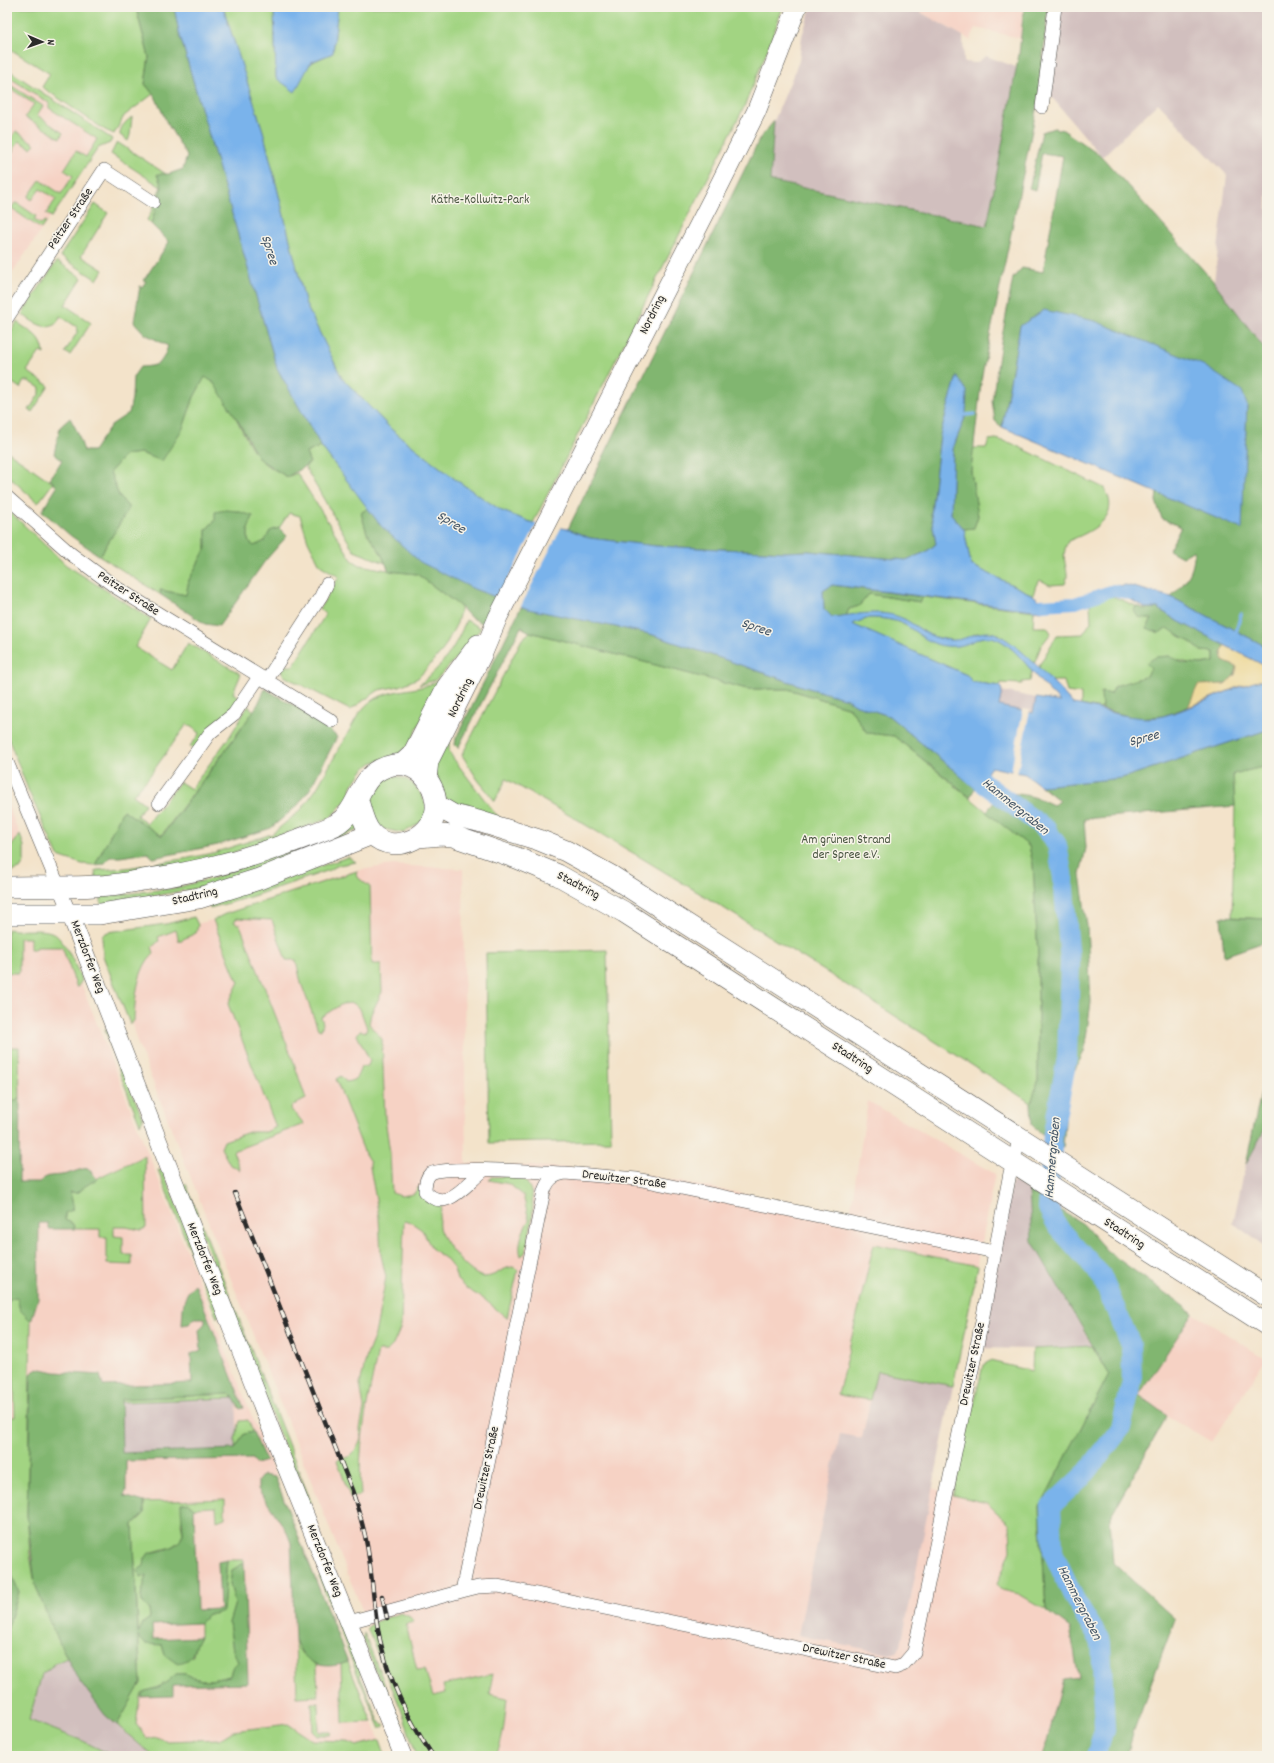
<svg xmlns="http://www.w3.org/2000/svg" width="1274" height="1763" viewBox="0 0 1274 1763" font-family="Dekko,sans-serif">
<style>
.built{fill:#f6d2c4}
.industrial{fill:#d1bfbe}
.green{fill:#a2d482;stroke:#668056}
.forest{fill:#81b670;stroke:#56704e}
.sand{fill:#eeda9e;stroke:#8c8264}
.water{fill:#7ab3eb;stroke:#526f8b;fill-rule:evenodd}
.pier{fill:#f3e3ca}
.lines{fill:none;stroke-linecap:round;stroke-linejoin:round}
.stream{stroke:#7ab3eb;stroke-width:3.5}
.canal{stroke:#7ab3eb;stroke-width:12}
.river{stroke:#7ab3eb;stroke-width:20}
.minor-casing{stroke:#494743;stroke-width:14}
.tertiary-casing{stroke:#494743;stroke-width:18}
.secondary-casing{stroke:#494743;stroke-width:20}
.primary-casing{stroke:#494743;stroke-width:22}
.minor{stroke:#fff;stroke-width:13}
.tertiary{stroke:#fff;stroke-width:17}
.secondary{stroke:#fff;stroke-width:19}
.primary{stroke:#fff;stroke-width:21}
.rail-casing{stroke:#2b2b2b;stroke-width:4.5}
.rail{stroke:#f7f3e8;stroke-width:3;stroke-dasharray:9;stroke-linecap:butt}
.labels{text-anchor:middle;dominant-baseline:central;stroke-width:3;stroke-linejoin:round;paint-order:stroke}
.park-label{font-size:13px;fill:#495541;stroke:#f7f3e8}
.street-label{font-size:13px;fill:#2b2b2b;stroke:#f7f3e8}
.water-label{font-size:14px;font-style:italic;fill:#435465;stroke:#f7f3e8}
</style>
<rect width="100%" height="100%" fill="#f7f3e8"/>
<filter id="ink" filterUnits="userSpaceOnUse"><feTurbulence type="fractalNoise" baseFrequency=".025" numOctaves="2"/><feDisplacementMap in="SourceGraphic" scale="8" xChannelSelector="R" yChannelSelector="G"/><feConvolveMatrix kernelMatrix="1 2 1 2 8 2 1 2 1" color-interpolation-filters="sRGB"/></filter>
<filter id="wash" filterUnits="userSpaceOnUse"><feTurbulence type="fractalNoise" baseFrequency=".012" numOctaves="4" result="noise"/><feDisplacementMap in="SourceGraphic" scale="16" xChannelSelector="R" yChannelSelector="G"/><feGaussianBlur stdDeviation="0.9" result="paint"/><feColorMatrix in="noise" values="0 0 0 0 0 0 0 0 0 0 0 0 0 0 0 0 0 1.4 0 .05"/><feComposite in="paint" operator="in"/></filter>
<g filter="url(#wash)">
<rect width="100%" height="100%" fill="#f3e3ca"/>
<path class="built" d="M911,7H1023L1020,38L976,28L970,40Z
M7,71L104,137L7,281Z
M7,803L20,835L7,852Z
M392,865L463,869L466,1163L616,1170L850,1214L868,1101L995,1174L931,1488L987,1503L1010,1525L1011,1550L1003,1569L1002,1590L1019,1594L1070,1628L1079,1679L1063,1680L1043,1756H420L137,1042L133,1028L131,987L154,934L213,920L225,914L348,872Z
M7,929L22,932L54,933L67,951L79,978L386,1756H7Z
M1193,1313L1266,1359L1212,1442L1167,1416L1139,1396Z"/>
<path class="industrial" d="M811,7H911L963,36L964,62L976,63L986,56L1016,67L987,226L770,181L774,121L799,61L802,36Z
M1058,7H1267V352L1214,282L1227,175L1158,103L1102,157L1050,95Z
M1002,691L1036,698L1033,713L999,706Z
M1267,1125V1248L1233,1223L1246,1164Z
M1012,1181L1029,1190L1032,1241L1092,1346L1033,1349L980,1348Z
M877,1371L953,1386L901,1646L896,1652L889,1654L798,1635L840,1434L862,1438Z
M236,1394L238,1452L119,1456L117,1399Z
M67,1658L76,1676L105,1715L153,1756H113L83,1741L29,1720L42,1674L56,1663Z"/>
<path class="green" d="M7,7H139L137,13L149,57L145,84L153,94L124,116L114,134L105,130L42,87L50,74L7,47Z
M223,7H274L276,78L333,53L338,7H783L771,41L744,107L533,523L502,511L456,480L392,430L342,378L306,305L263,131Z
M7,69L112,139L110,143L98,148L52,217L46,214L56,199L40,189L32,200L28,197L40,180L61,194L73,176L64,170L76,151L86,157L97,139L49,108V103L7,76Z
M7,83L43,106L37,115L63,133L60,138L25,117L34,104L8,87L7,89Z
M132,117L130,135L128,141L120,135C120,127 125,122 132,117Z
M16,131L35,144L31,148L19,141L9,157L7,145Z
M117,142L166,174L157,175L162,187L151,224L147,220C154,209 155,198 161,187L111,154Z
M15,203H17L36,216L34,220L41,224L44,221L46,222L41,229L11,208Z
M95,204L108,213L81,256L103,270L97,280L60,256Z
M57,261L82,278L65,305L91,323L70,355L65,352L78,331L77,327L60,316C54,337 32,322 22,314Z
M17,322C30,332 43,336 44,354L40,352L27,371L49,386L32,412L29,410L40,393V388L29,381H24L20,388L7,379V337Z
M205,376C231,394 240,435 259,458C265,466 278,471 287,477L297,473L352,560L360,565L398,572L417,574L461,607L457,623L443,650L418,678L400,686L379,690L350,710L284,676L281,670L285,666H293L324,617L325,613L319,609L339,577L320,565L308,541L300,516L289,513L279,528L270,531L265,541L254,546L248,541V529L253,516L215,520L206,530V548L189,580L186,595L160,590L161,595L100,556L129,508L119,496L110,472L125,455L141,453L150,457L183,428L194,397Z
M996,439L1011,443L1104,488C1123,517 1091,532 1068,541C1058,562 1072,569 1065,584L1050,585L1040,580L1036,585L1033,595L971,565L964,529L974,528L978,516L971,471L973,448H986L989,440Z
M321,446L368,508L361,513L367,533L381,553L385,563L354,551L305,467L310,463L306,453Z
M7,451L53,483L38,503L7,475Z
M7,509L66,565L151,619L135,647L172,670L188,643L241,674L233,693L239,697L235,706L194,749L190,746L200,733L187,724L148,778L133,795L145,804L137,816L147,823L180,782L191,789L230,736L248,706L254,711L161,836L123,810L95,865L82,864L58,856L29,792L7,735Z
M869,594L920,602L923,597L1034,611L1033,627H1047L1051,633L1041,646L1034,664L999,634L977,633L959,641L950,640L931,636L904,619L881,613L846,616L849,609L859,606Z
M1110,595L1136,606L1134,611L1152,618L1147,628L1168,627C1179,637 1190,640 1201,651L1214,652V662C1196,665 1185,664 1169,656L1151,668L1147,676L1115,686L1111,694L1101,692L1102,709L1081,705V694L1067,692L1064,681H1052L1039,669L1040,664L1057,635L1083,634L1091,622L1090,603Z
M869,618C881,618 894,619 905,625C921,634 927,643 948,646C965,649 982,630 998,639C1011,645 1022,660 1032,670L1030,681L1022,682V684L1001,683L1000,686L972,682L967,675L851,624Z
M466,620L481,628L444,672L435,680L419,685C442,667 456,647 466,620Z
M530,632L747,689H788L850,708L867,733L894,736L1029,846L1033,864L1038,956V1082L1031,1103C858,992 685,880 506,779L495,801L478,780L462,755L522,639Z
M443,677L410,743L399,754L371,763L363,770L352,786L348,798L330,818L207,862L96,878L95,871L97,870L126,868L189,858L213,853L272,834L301,810L317,788L358,715C362,710 366,704 372,701C393,686 421,694 443,677Z
M449,737V751L453,758L493,811L501,819L456,806L445,798L433,769Z
M1267,766V919L1232,917L1235,806L1233,774Z
M388,776C414,775 423,794 430,817L403,833L374,827L366,809L371,786Z
M358,819L363,828L216,885L101,905V897L175,888L214,878Z
M20,835L24,846V863L20,869L7,873V852Z
M348,857L356,862L339,865L327,871L247,898L210,908L209,903Z
M357,871L356,876L370,887L372,964H381L382,992L371,1014L369,1024L382,1039L385,1118L390,1153L392,1193L401,1196L414,1194L418,1187L424,1197L442,1207C440,1214 437,1223 440,1231C446,1245 469,1275 484,1277C496,1277 503,1267 513,1267L518,1270L507,1318L484,1299L467,1289L457,1280L454,1269L445,1258L432,1249L422,1230L412,1223L404,1221L401,1327L393,1345L387,1351H378C368,1398 357,1446 361,1495L350,1497L337,1460L349,1457L356,1450L361,1438L360,1429L364,1408L360,1384L367,1355L375,1335L386,1277L381,1255L379,1217L370,1167V1162L365,1154L336,1079L341,1076L346,1082C358,1080 357,1076 361,1067H367L370,1061L357,1035L360,1030L365,1032L367,1028L360,1009L353,1003L342,1004L321,1017L323,1023L321,1030L318,1029L301,983L296,960H286L272,920L237,918L234,922L240,925L293,1060L306,1099L292,1106L291,1110L296,1114L304,1124L233,1151L240,1170L230,1165L221,1148L224,1141L249,1132H266L276,1127L228,1004L239,982L234,973L213,920L225,914Z
M194,917L198,925L196,933L179,941L176,930L158,937L159,941L152,947L154,953C137,968 135,999 134,1021L130,1024L103,956L102,935L108,932L166,924Z
M7,929C20,932 41,928 51,932C64,937 76,967 82,980L77,988L62,947H37L36,949H30V938H19V973H7Z
M607,950L611,1141L489,1143L486,953Z
M106,1028L143,1119L140,1124L119,1071L105,1029Z
M7,1047H19L20,1097L16,1101L7,1100Z
M145,1156L146,1228L141,1230L126,1227H114V1236L123,1237V1255H132V1265L107,1264V1237H100V1229H75L72,1223L65,1220V1213L72,1210L73,1205L70,1192L77,1193C92,1177 125,1166 145,1156Z
M158,1170L163,1171L220,1313L217,1318Z
M491,1177C500,1177 517,1174 524,1180C541,1194 529,1236 525,1253L521,1256C517,1244 523,1230 529,1220L523,1195L509,1184L489,1180Z
M186,1184L311,1502L307,1504C302,1489 304,1477 292,1466L183,1185Z
M874,1244L978,1266L953,1386L877,1371L870,1400L838,1395Z
M17,1297L20,1310L31,1321L27,1515L30,1555L35,1584L50,1623L67,1658L56,1663L42,1674L29,1720L83,1741L113,1756H7V1630L19,1592L7,1564V1417H15L13,1360L7,1359V1303L11,1298Z
M1092,1346L1109,1374L1040,1507L1046,1610L1019,1594L1002,1590L997,1584L1011,1550L1010,1525L987,1503L953,1495L983,1365L990,1361L1032,1371L1033,1349Z
M231,1394L233,1398L121,1402L120,1399Z
M248,1420L253,1432L244,1434L235,1449V1439L240,1421Z
M225,1499V1518L217,1521L216,1507L194,1508L188,1503L181,1523L183,1533L180,1541L171,1547L149,1553L145,1559L147,1575L141,1595L142,1602L149,1609L150,1618L143,1623L138,1635L162,1645L165,1655L193,1656L195,1645L200,1637V1623L208,1614L223,1610L227,1560H244V1563L232,1570L230,1583L235,1603L229,1623L233,1650L238,1662L232,1668L230,1676C220,1678 208,1682 198,1679C187,1676 190,1673 176,1674C167,1683 158,1689 145,1691L140,1697L136,1724L147,1739L156,1737L168,1741L220,1739L233,1731L288,1724L312,1740L346,1741L357,1746L380,1740L385,1754L371,1756H153L117,1725L141,1683L133,1524L144,1514V1502Z
M324,1575L362,1670L360,1676L379,1721L385,1725L381,1729L358,1676L319,1577Z
M401,1613L410,1617L414,1622L406,1624L417,1670L425,1669L433,1696L445,1693L443,1685L493,1674L489,1694L507,1698C505,1712 504,1747 494,1756H417L401,1709L367,1628L374,1622Z
M364,1633L397,1714L405,1736L402,1738L363,1638Z
M295,1640L301,1653L317,1665L318,1696L297,1697Z
M348,1662L372,1722L343,1723L341,1664Z
M312,1703H318L319,1732H331L330,1735H317L313,1731Z"/>
<path class="forest" d="M139,7H174L179,32L277,368L321,446L306,453L310,463L287,477L259,459L237,419L213,382L205,377L194,397L183,428L162,461L141,453L125,455L110,472L119,496L129,508L100,556L71,536L42,511L57,487L50,479L62,460L54,454L60,427L70,418L77,431L84,451H93L111,425L129,413L132,398L133,377L140,367C159,366 162,364 168,346L145,334L134,322L140,286L142,287L146,281L144,280L169,242L151,224L162,187L157,174H169L183,169L187,156L167,123L155,96L145,84L149,57L137,12Z
M1024,7H1048L1039,96L982,375L971,471L978,516L974,528L964,529L951,514L953,448L966,415L957,376L940,435L931,514L936,544L926,552L906,560L808,551L786,552L656,546L590,538L568,529L760,138L774,121L770,181L987,226L1019,54Z
M1054,128L1063,130L1102,157L1214,282L1267,352V647L1171,597C1186,582 1195,572 1194,550L1182,557L1169,550L1181,527L1162,519L1156,501L1157,493L1241,528L1247,405L1020,326L1002,427L995,421L992,401L1000,348L1013,278L1022,268L1043,272L1063,156L1042,153L1035,191L1029,189L1042,132Z
M368,508L381,526L474,589L498,598L484,624L470,617L461,607L417,574L389,571L381,553L367,533L361,513Z
M226,510L237,511L253,516L248,529V541L254,546L265,541L270,531L279,528L287,536L265,561L219,626L205,624L161,595L160,590L186,595L189,580L206,548V530L215,520V512Z
M832,585L923,597L920,602L869,594L859,606L849,609L846,616L832,617L824,609L823,591Z
M1136,606L1144,609L1158,608L1174,619L1225,645L1222,652L1223,661L1237,667C1233,685 1219,686 1204,684L1188,707L1163,716L1135,718L1102,709L1101,692L1111,694L1115,686L1147,676L1151,668L1146,663L1156,657L1169,656L1183,663L1203,664L1214,662V652L1201,651C1190,640 1179,637 1168,628L1159,633L1147,628L1152,619L1138,617L1134,611Z
M521,607L650,634L805,687L847,699L854,704L889,716L975,788L970,797L894,736L867,733L850,708L788,689H747L530,632L521,627L458,748L455,745L456,738Z
M265,689L318,719L337,737L310,789L298,805L271,828L218,845L153,858L148,853L120,857H110L104,864L95,865L123,810L162,836L239,732L258,704Z
M1267,730V766L1233,774L1235,806L1084,819L1086,848L1080,874L1087,926L1091,1002L1084,1052L1072,1075L1066,1110L1063,1147L1041,1133L1032,1125L1031,1103L1038,1082V956L1033,864L1029,846L986,812L1002,793C1024,794 1033,795 1053,805L1060,801L1041,786L1122,778Z
M1221,917L1267,919V941L1224,956Z
M1267,1064V1125L1246,1164Z
M20,1097L19,1182H40C47,1173 56,1177 67,1174C74,1172 80,1169 88,1168L97,1179L82,1188L77,1193L70,1192L73,1205L72,1210L65,1213V1220L72,1223L75,1229H48V1223H39L38,1299L31,1321L20,1310L17,1297L11,1298L7,1303V1100H16Z
M1029,1190L1083,1224L1107,1251L1193,1313L1139,1395L1167,1416L1110,1517L1113,1563L1175,1619L1134,1730L1127,1756H1043L1063,1680L1079,1678L1070,1628L1046,1610L1040,1507L1109,1374L1032,1241Z
M195,1284L244,1408L240,1409L231,1394L121,1399L122,1453L235,1449L244,1434L253,1432L266,1461L256,1464L253,1459L126,1461V1491L124,1496L144,1502V1514L133,1524L138,1634L143,1623L150,1618L149,1609L142,1602L141,1595L147,1575L140,1577L138,1570L144,1566L145,1559L149,1553C160,1551 181,1548 183,1533C183,1528 181,1512 181,1504L188,1503L194,1508L197,1610L220,1609L218,1562L227,1560L223,1611L214,1614H208L200,1623L152,1625L153,1639L200,1637C190,1651 197,1661 176,1663L165,1655L162,1645L145,1644L138,1636L141,1683L117,1725L105,1715L76,1676L50,1623L35,1584L27,1515L31,1374L37,1368L55,1372L100,1375L103,1386L192,1383L191,1354L201,1350L199,1330L205,1323V1318H195L189,1324L182,1325C183,1309 182,1295 195,1284Z
M263,1475L275,1477L348,1662C323,1671 305,1665 295,1640L291,1543L286,1530L258,1489V1481Z
M244,1563L248,1683L173,1685V1696L140,1697L145,1691C158,1689 167,1683 176,1674C191,1673 186,1676 198,1679C208,1682 220,1678 230,1676L232,1668L238,1662L233,1650L229,1623L235,1603L230,1583L232,1570Z
M7,1564L19,1592L7,1630Z"/>
<path class="sand" d="M1225,645L1267,667V679L1240,686L1188,707L1198,685L1225,684L1235,675L1237,667L1223,661L1222,652Z"/>
<path class="water" d="M174,7H223L263,131L306,305L342,378L392,430L456,480L502,511L533,523L568,529L590,538L656,546L786,552L808,551L906,560L926,552L936,544L931,514L940,435L957,376L967,391L966,415L953,448L951,514L964,529L971,565L1033,595L1043,603H1057V606L1041,611L832,585L823,591L824,609L832,617C855,615 882,608 904,619C916,625 925,635 939,638C964,645 969,632 989,632C1009,632 1059,688 1073,704C1101,708 1136,723 1163,716C1199,707 1231,686 1267,679V730L1122,778L1041,786L1025,774L991,767L983,778L989,782L984,789L978,785L975,788L889,716L854,704L847,699L805,687L650,634L528,609L474,589L420,562L381,526L321,446L277,368L179,32ZM869,618C881,618 894,619 905,625C917,632 925,641 939,645C947,647 958,647 966,644C973,642 979,637 986,637C1006,635 1028,667 1039,680C1046,688 1054,695 1060,702L1036,698L1033,713L999,706L1002,691L1000,686L972,682L967,675L852,624Z
M274,7H338L333,53L311,62L295,92L276,78Z
M1044,310L1095,321L1203,365L1242,391L1247,405L1242,529L1002,427L1020,326Z
M1126,585L1171,597L1267,647V667L1174,619L1158,608H1145L1125,596L1115,593L1116,586Z"/>
<path class="pier" d="M538,522L562,526L520,608L497,600Z
M1023,709L1030,710L1017,774L1011,772Z"/>
<g class="lines">
<path class="stream" d="M966,415L975,414
M1235,636L1241,614"/>
<path class="canal" d="M1041,605L1075,603L1114,590L1130,594"/>
<path class="river" d="M966,767L986,785L1046,829L1057,845L1063,878L1070,962L1067,1058L1053,1133L1048,1208L1058,1227L1101,1275L1131,1345L1132,1381L1121,1428L1087,1472L1051,1506L1053,1552L1074,1598L1101,1642L1105,1727L1096,1756"/>
</g>
</g>
<g filter="url(#ink)">
<g class="lines">
<g class="minor-casing">
<path id="minor" d="M1042,107L1055,7
M7,318L104,170L153,202
M7,497L71,554L117,588L332,721
M266,681L321,596L327,584
M7,762L70,914
M159,803L210,733L234,714L259,677
M483,1171C466,1184 445,1215 425,1191C425,1186 426,1178 430,1174C441,1165 542,1172 561,1173
M462,1591L478,1587L498,1586L895,1668L903,1665L914,1652L981,1326L1010,1173L1020,1137
M349,1622L462,1591L544,1191C548,1180 553,1175 565,1173L637,1179L995,1252"/>
</g>
<g class="tertiary-casing">
<path id="tertiary" d="M70,914L285,1465L403,1756"/>
</g>
<g class="secondary-casing">
<path id="secondary" d="M401,764L412,754L446,687L478,644
M427,779L429,761L483,653L498,617L718,188L756,112L797,7"/>
</g>
<g class="primary-casing">
<path id="primary" d="M436,805L453,815L478,821L539,840L566,851L613,877L1267,1296
M418,837L441,835L453,836L517,858L558,875L624,912L1267,1325
M7,887C36,886 65,888 94,886C110,886 127,883 143,880C194,873 241,861 289,843C304,837 321,832 335,825C363,809 356,772 393,765C416,761 434,781 436,803C439,834 395,858 372,834C364,826 361,811 358,800
M7,914H100L199,898L259,879L372,834"/>
</g>
<use href="#minor" class="minor"/>
<use href="#tertiary" class="tertiary"/>
<use href="#secondary" class="secondary"/>
<use href="#primary" class="primary"/>
<g class="rail-casing">
<path id="rail" d="M235,1193L352,1490C359,1512 366,1534 369,1558C373,1585 374,1612 380,1640C389,1681 409,1721 433,1756
M382,1596L387,1618"/>
</g>
<use href="#rail" class="rail"/>
</g>
</g>
<g class="labels">
<g class="park-label">
<text x="480" y="200">Käthe-Kollwitz-Park</text>
<text x="846" y="840">Am grünen Strand<tspan x="846" dy="15">der Spree e.V.</tspan></text>
</g>
<g class="street-label">
<text transform="translate(71 219) rotate(-56)">Peitzer Straße</text>
<text transform="translate(653 315) rotate(-63)">Nordring</text>
<text transform="translate(128 594) rotate(33)">Peitzer Straße</text>
<text transform="translate(461 698) rotate(-64)">Nordring</text>
<text transform="translate(578 886) rotate(28)">Stadtring</text>
<text transform="translate(195 897) rotate(-13)">Stadtring</text>
<text transform="translate(87 957) rotate(69)">Merzdorfer Weg</text>
<text transform="translate(852 1058) rotate(33)">Stadtring</text>
<text transform="translate(624 1180) rotate(7)">Drewitzer Straße</text>
<text transform="translate(1124 1234) rotate(33)">Stadtring</text>
<text transform="translate(204 1259) rotate(68)">Merzdorfer Weg</text>
<text transform="translate(973 1364) rotate(-78)">Drewitzer Straße</text>
<text transform="translate(487 1468) rotate(-78)">Drewitzer Straße</text>
<text transform="translate(324 1561) rotate(68)">Merzdorfer Weg</text>
<text transform="translate(844 1657) rotate(12)">Drewitzer Straße</text>
</g>
<g class="water-label">
<text transform="translate(269 250) rotate(73)">Spree</text>
<text transform="translate(451 523) rotate(32)">Spree</text>
<text transform="translate(756 628) rotate(19)">Spree</text>
<text transform="translate(1144 739) rotate(-15)">Spree</text>
<text transform="translate(1015 807) rotate(39)">Hammergraben</text>
<text transform="translate(1053 1158) rotate(-85)">Hammergraben</text>
<text transform="translate(1079 1603) rotate(63)">Hammergraben</text>
</g>
</g>
<rect width="1274" height="1763" fill="none" stroke="#f7f3e8" stroke-width="24"/>
<g transform="translate(42 42) rotate(92)" stroke="#f7f3e8" stroke-width="3" paint-order="stroke">
<path d="M0-3L7 15L0 10L-7 15Z" fill="#2b2b2b"/>
<text y="-6" font-size="11" font-weight="bold" text-anchor="middle" fill="#2b2b2b">N</text>
</g>
</svg>
